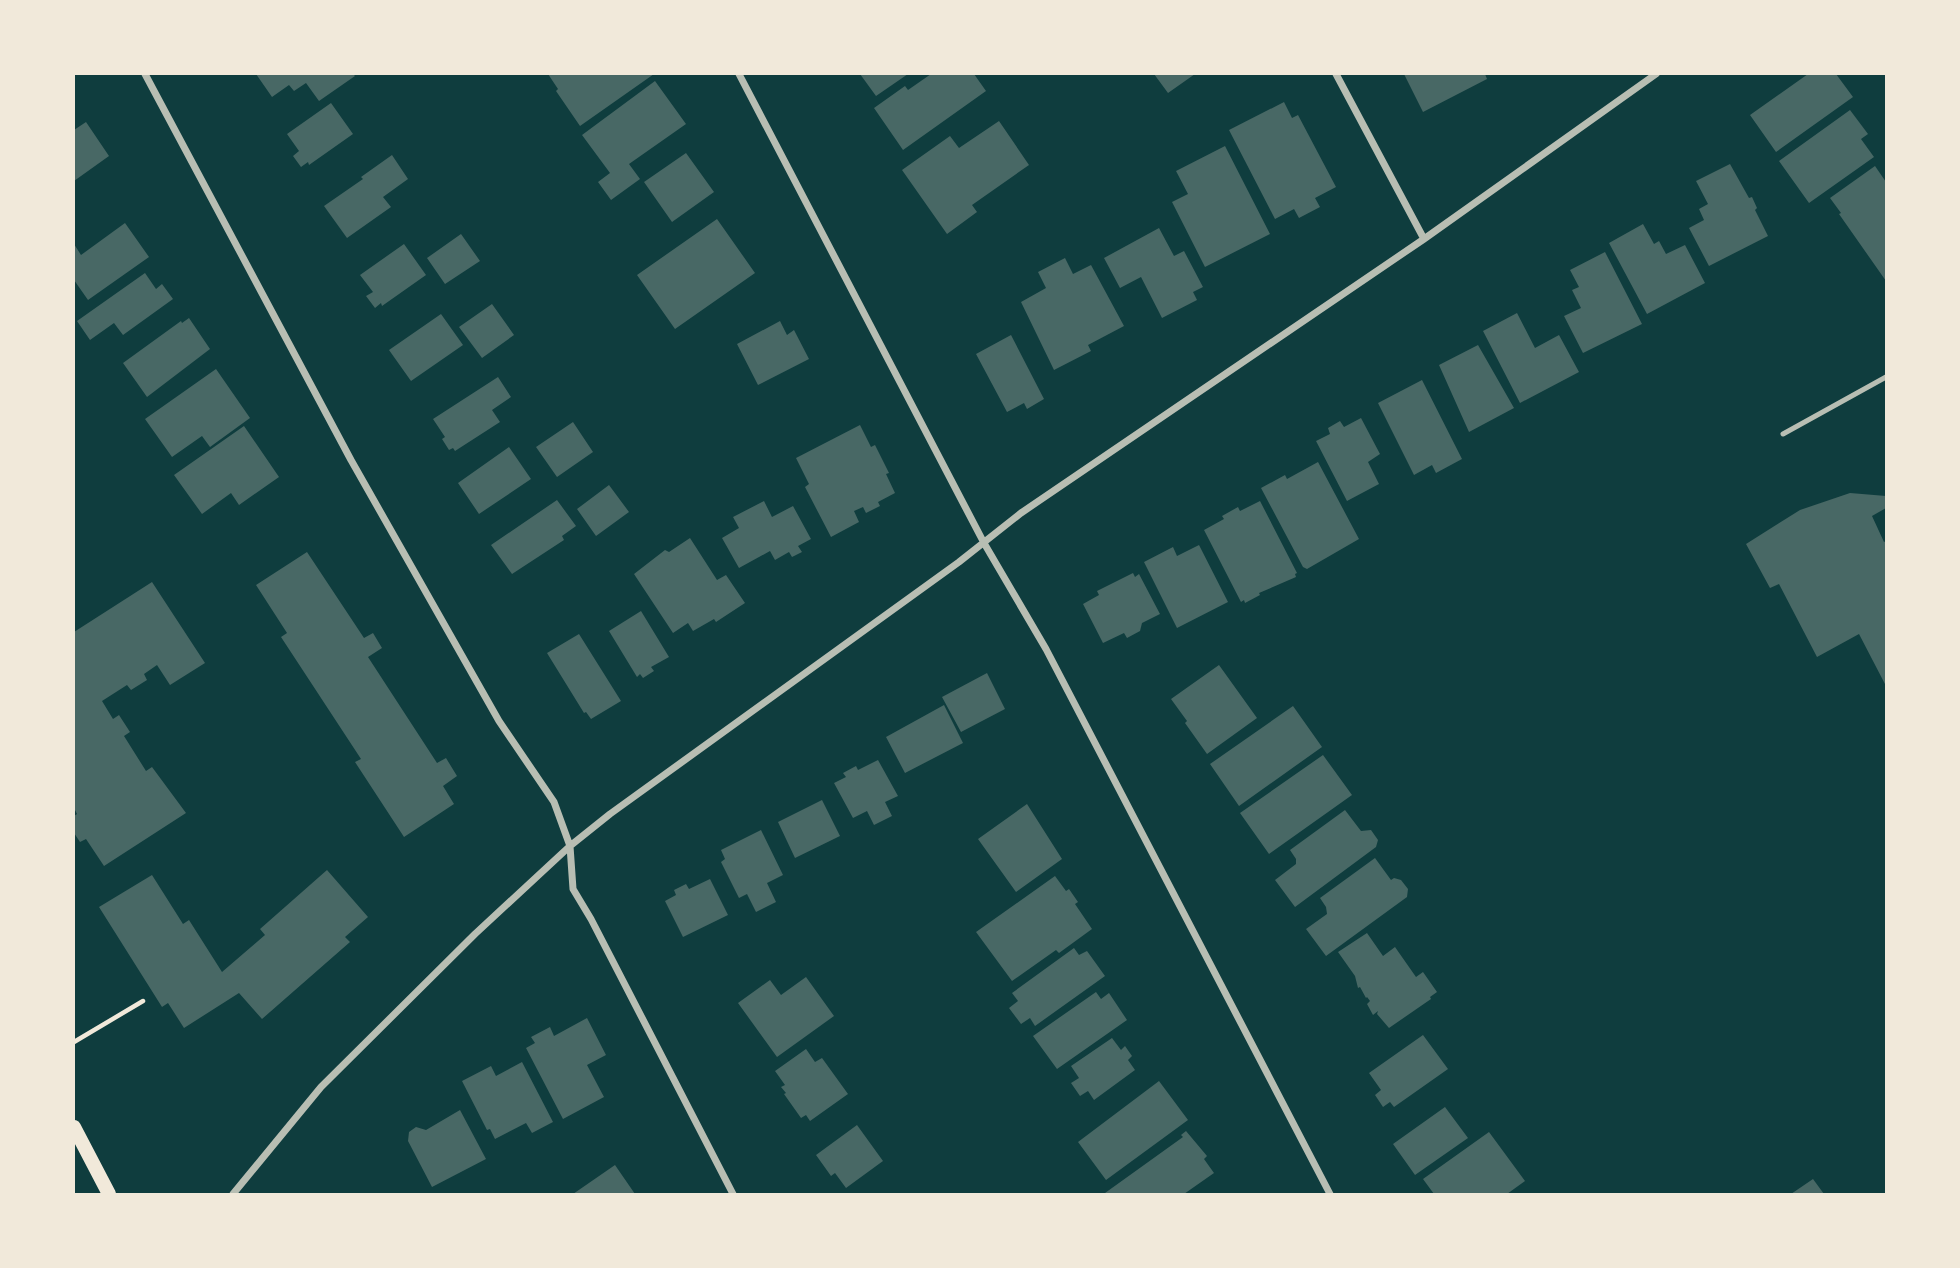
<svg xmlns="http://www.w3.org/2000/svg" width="1960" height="1268" viewBox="0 0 1960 1268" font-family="'Nunito Sans',sans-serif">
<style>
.building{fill:#486865}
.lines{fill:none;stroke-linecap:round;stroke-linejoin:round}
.path{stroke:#f1e9da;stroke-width:4.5}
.service{stroke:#b8beb3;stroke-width:5}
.minor{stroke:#b8beb3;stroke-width:7}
.secondary{stroke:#f1e9da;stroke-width:14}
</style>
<rect width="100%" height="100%" fill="#0f3d3e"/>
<path class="building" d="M256,74H353L355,76L319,101L306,83L294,91L289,85L272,97Z
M548,74H654L580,126L556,91L558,89Z
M860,74H908L876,96Z
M931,74H974L986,91L903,150L874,108L905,86L908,90Z
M1154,74H1195L1168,93Z
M1404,74H1485L1487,79L1423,112Z
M1808,74H1836L1853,97L1776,152L1750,115Z
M655,81L686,124L629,164L640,179L611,200L598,182L610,173L582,135Z
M1284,102L1292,118L1298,115L1336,187L1315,198L1320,207L1299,218L1294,209L1275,219L1229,130Z
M331,103L353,134L309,165L308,162L301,167L293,156L299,151L287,134Z
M1850,110L1868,134L1861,139L1874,157L1809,203L1779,161Z
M999,121L1029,165L972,205L977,212L947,234L902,170L950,136L959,148Z
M86,122L109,156L74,181V130Z
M1225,146L1270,234L1205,267L1172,202L1188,194L1176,171Z
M686,153L714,192L672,222L644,182Z
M392,155L408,179L383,197L391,207L347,238L324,206L363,179L361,177Z
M1730,164L1749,198L1752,197L1757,208L1755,210L1768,236L1709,266L1689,228L1704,220L1699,209L1708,204L1696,181Z
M1875,166L1886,182V281L1839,214L1841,213L1830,198Z
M717,219L755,273L675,329L637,275Z
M125,223L149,257L88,300L74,280V244L81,255Z
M1643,224L1654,244L1659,241L1666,254L1685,245L1705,283L1647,314L1609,243Z
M1159,228L1174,256L1184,251L1203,287L1193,292L1197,300L1162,318L1141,277L1120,288L1104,258Z
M461,234L480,261L445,284L427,258Z
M404,244L426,275L382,306L381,303L375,308L366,296L373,292L360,275Z
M1605,252L1642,324L1583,353L1564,316L1581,308L1572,290L1579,287L1570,270Z
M1065,258L1073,274L1091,265L1124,326L1088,345L1091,351L1054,370L1021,302L1046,288L1038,272Z
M145,273L156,289L162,284L173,299L123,335L114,323L90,340L77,321Z
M492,304L514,335L482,358L459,327Z
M1517,313L1535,348L1559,335L1579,372L1520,403L1483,331Z
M441,314L463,345L411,381L389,350Z
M189,318L210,349L147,397L123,363L181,321L182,323Z
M780,321L787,335L794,330L809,359L758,385L737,344Z
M1011,335L1044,399L1027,409L1024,403L1007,412L976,354Z
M1478,345L1514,408L1469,432L1439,365Z
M216,369L250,418L210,447L202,436L172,457L145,419Z
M498,377L511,397L492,410L500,422L455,451L453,448L449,450L442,439L445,437L433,419Z
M1422,380L1462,459L1436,473L1432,465L1414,475L1378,403Z
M1361,418L1380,454L1368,462L1379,484L1347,501L1316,441L1330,434L1328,428L1340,421L1344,427Z
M573,422L593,452L557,477L536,447Z
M860,425L871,447L875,445L889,473L886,474L895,493L878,502L880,506L866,513L863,507L854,511L859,522L831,537L805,487L809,484L796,458Z
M244,426L279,477L239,505L231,493L202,514L174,475Z
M509,447L531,479L479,514L458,483Z
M1318,462L1359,539L1307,569L1303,567L1261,488L1285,475L1287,479Z
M609,485L629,512L596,536L577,509Z
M1850,493L1886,496V508L1872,516L1884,542L1886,541V686L1859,634L1817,657L1779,584L1770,588L1746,544L1800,510Z
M557,500L576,526L562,536L564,540L512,574L491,545Z
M764,501L772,517L793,506L811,539L798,546L802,552L792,557L789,552L775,560L770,551L739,568L722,538L739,528L733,517Z
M1260,501L1297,573L1295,574L1296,577L1259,593L1260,595L1245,603L1244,600L1241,602L1204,530L1224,519L1222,516L1238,507L1240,511Z
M690,538L717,580L726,575L745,603L716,622L714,619L693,631L688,623L673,633L634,574L665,550L669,552Z
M1199,545L1228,602L1177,628L1144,562L1173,547L1177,556Z
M307,552L364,638L373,633L382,648L368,657L437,763L446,758L457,776L443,786L454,804L404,837L355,762L361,759L281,637L287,633L256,585Z
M1133,573L1135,577L1139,574L1160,614L1142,623L1140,631L1127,638L1124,633L1103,643L1083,604L1099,595L1097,591Z
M152,582L205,663L170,685L157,665L144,674L147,680L131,690L127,685L102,701L113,719L119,715L130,732L124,736L146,771L152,767L186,813L104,866L86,839L80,842L74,833V816L77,814L74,808V632Z
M641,611L669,657L651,667L654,671L643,678L640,674L637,677L609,631Z
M579,634L621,701L591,719L586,712L584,713L547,653Z
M1219,665L1257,718L1207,754L1185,723L1187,721L1171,699Z
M987,673L1005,709L961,732L942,697Z
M944,705L963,743L905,773L886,737Z
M1293,706L1322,747L1239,806L1210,764Z
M1323,755L1352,795L1269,854L1240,813Z
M878,760L898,796L885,802L892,816L874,825L867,811L853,818L834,783L846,777L843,773L856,766L858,770Z
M822,800L840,836L795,858L778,822Z
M1027,804L1062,859L1016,892L978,839Z
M1345,810L1361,831L1371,830L1378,840L1376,847L1295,907L1275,880L1296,864V859L1290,850Z
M761,830L783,875L767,883L776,902L756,912L747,894L739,898L721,862L725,859L721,850Z
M1375,858L1391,880L1394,878L1401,880L1408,889L1407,897L1326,956L1306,929L1327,914L1326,907L1320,898Z
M327,870L368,917L345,937L350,942L262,1019L239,993L184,1028L168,1003L162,1007L99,907L152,875L183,924L189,920L222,972L265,935L260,929Z
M1055,876L1066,891L1069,889L1078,902L1075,904L1092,929L1059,953L1056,950L1012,981L976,932Z
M710,879L728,915L683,937L665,901L676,895L674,890L686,884L689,889Z
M1367,933L1383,956L1395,947L1416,977L1423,972L1437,992L1430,997L1431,999L1389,1028L1377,1014L1378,1011L1373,1015L1367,1004L1370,1001L1367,997L1366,998L1360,987L1358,988L1355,976L1338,952Z
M1074,948L1079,955L1087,951L1105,976L1035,1026L1030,1018L1021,1024L1009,1008L1018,1001L1012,993Z
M806,977L834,1016L777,1057L738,1003L770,980L781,995Z
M1096,992L1101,999L1109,993L1127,1020L1057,1069L1033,1036Z
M587,1018L606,1055L587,1065L604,1097L563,1119L526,1048L535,1043L531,1037L550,1027L554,1036Z
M1423,1035L1448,1069L1394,1107L1390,1102L1383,1107L1375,1095L1381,1090L1369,1073Z
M1112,1038L1121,1050L1125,1046L1132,1056L1128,1060L1135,1070L1094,1100L1088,1091L1080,1096L1071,1083L1079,1078L1071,1066Z
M806,1049L815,1062L822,1058L848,1094L810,1121L806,1115L801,1118L784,1094L786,1093L781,1087L785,1085L775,1071Z
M522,1062L553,1122L532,1133L526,1123L495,1139L490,1129L487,1130L462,1081L491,1066L496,1076Z
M1159,1081L1188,1120L1106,1180L1078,1142Z
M1445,1107L1468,1138L1415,1175L1393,1144Z
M460,1110L486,1159L432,1187L408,1141L409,1132L416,1127L426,1130Z
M857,1125L883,1161L846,1188L835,1173L831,1176L816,1155Z
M1186,1131L1207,1156L1204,1159L1214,1173L1184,1194H1106L1105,1193L1183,1137L1181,1135Z
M1489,1132L1525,1181L1507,1194H1434L1423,1179Z
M615,1165L635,1194H573Z
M1813,1179L1824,1194H1791Z"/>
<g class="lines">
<path class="path" d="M74,1042L143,1001"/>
<path class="service" d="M1783,434L1886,377"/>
<path class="minor" d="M145,74L351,460L499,721L554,802L570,846L573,889L591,919L733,1194
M739,74L984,543L1046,649L1330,1194
M1336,74L1424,239
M233,1194L321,1087L475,934L570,846L610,814L959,562L1021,513L1424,239L1656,74"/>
<path class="secondary" d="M74,1127L109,1194"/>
</g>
<rect width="1960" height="1268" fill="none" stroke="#f1e9da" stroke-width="150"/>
</svg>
